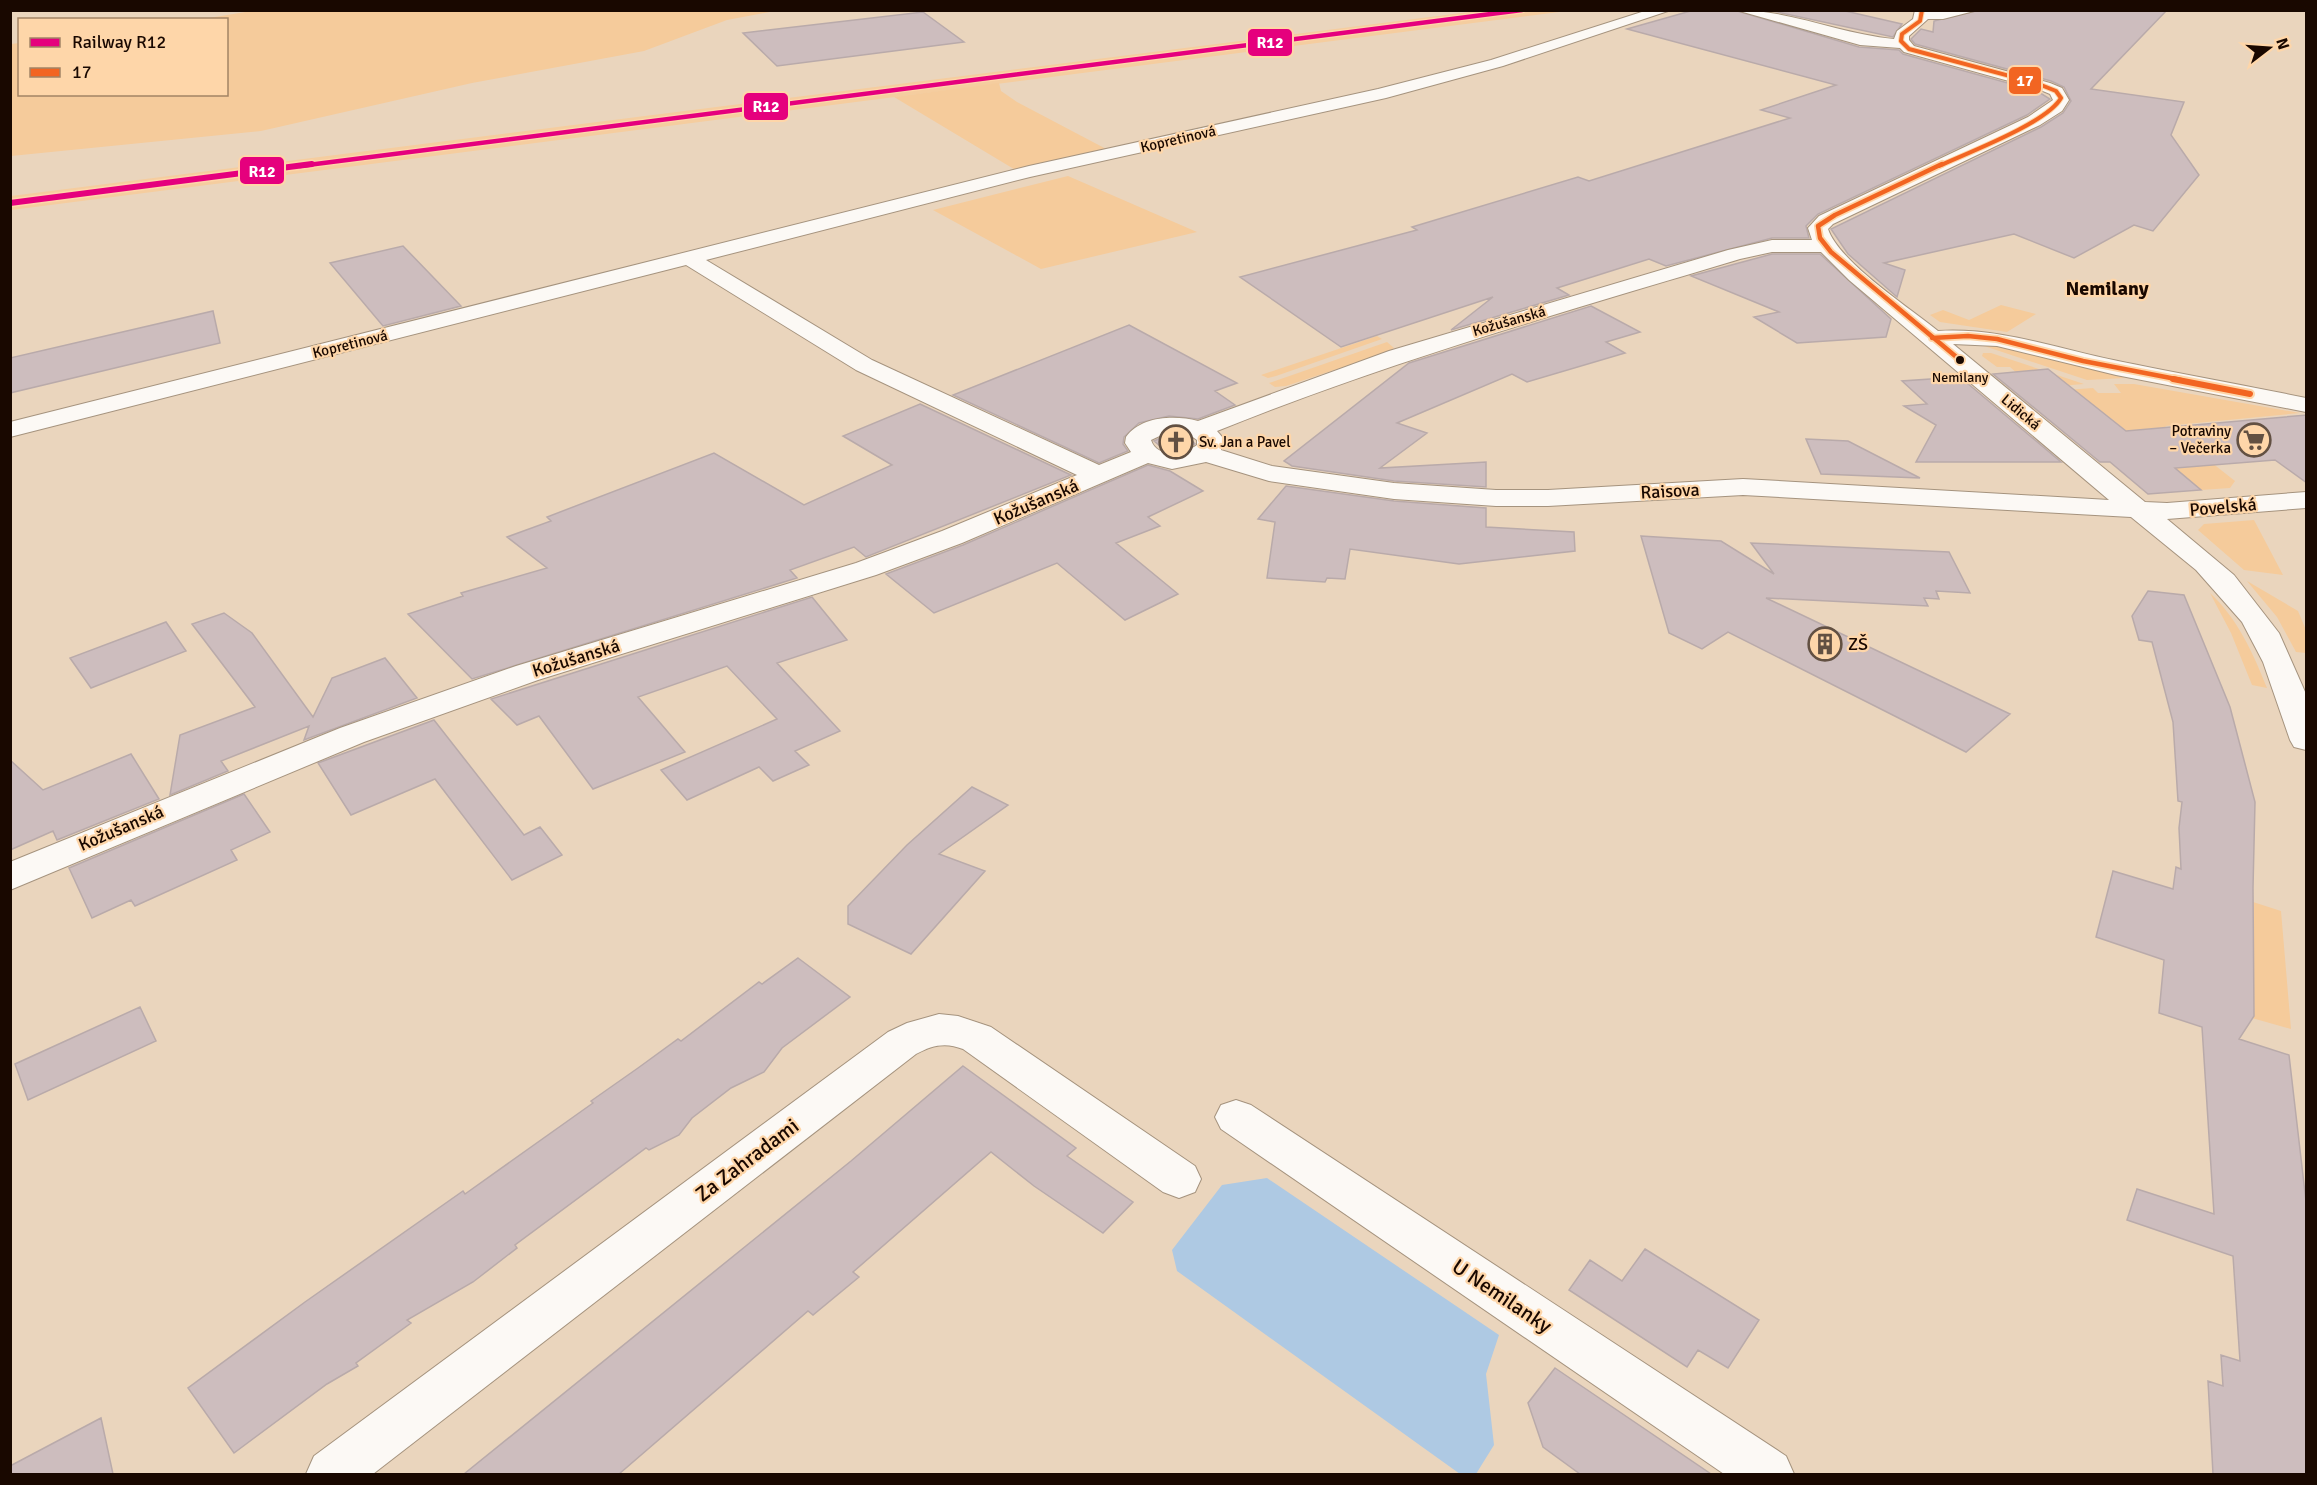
<svg xmlns="http://www.w3.org/2000/svg" width="2317" height="1485" viewBox="0 0 2317 1485" font-family="Signika,sans-serif">
<style>
.built{fill:#f5cd9f}
.green{fill:#f5cb9b}
.water{fill:#aec9e3}
.building{fill:#cdbdbe;stroke:#b9aaaa;stroke-width:1.5}
.lines{fill:none;stroke-linecap:round;stroke-linejoin:round}
.street-casing{stroke:#a5937e;stroke-width:2}
.street{fill:#fcf9f5;fill-rule:evenodd}
.bus-1-far2-casing{stroke:#fed6a9;stroke-width:6}
.bus-1-far1-casing{stroke:#fed6a9;stroke-width:8}
.bus-1-casing{stroke:#fed6a9;stroke-width:10}
.bus-1-far2{stroke:#f26522;stroke-width:4}
.bus-1-far1{stroke:#f26522;stroke-width:4.5}
.bus-1{stroke:#f26522;stroke-width:6}
.rail-1-far1-casing{stroke:#fed6a9;stroke-width:7}
.rail-1-casing{stroke:#fed6a9;stroke-width:9}
.rail-1-far1{stroke:#e5007d;stroke-width:4.5}
.rail-1{stroke:#e5007d;stroke-width:6}
.bus-dot{fill:#190800;stroke:#fed6a9;stroke-width:2}
.labels{text-anchor:middle;dominant-baseline:central;stroke-width:4.5;stroke-linejoin:round;paint-order:stroke}
.far-bus-label{font-size:14px;fill:#190800;stroke:#fed6a9}
.far-street-label{font-size:15px;fill:#190800;stroke:#fed6a9}
.far-poi-label{font-size:15px;fill:#190800;stroke:#fed6a9;text-anchor:end}
.street-label{font-size:18px;fill:#190800;stroke:#fed6a9}
.poi-label{font-size:18px;fill:#190800;stroke:#fed6a9;text-anchor:start}
.far-district-label{font-size:20px;font-weight:bold;fill:#190800;stroke:#fed6a9}
.near-street-label{font-size:21px;fill:#190800;stroke:#fed6a9}
.line-badge{stroke:#fed6a9;stroke-width:2}
.badge-label{font-size:16px;text-anchor:middle;font-weight:bold;fill:#fff}
</style>
<rect width="100%" height="100%" fill="#ead5bd"/>
<path class="built" d="M1485,10L1567,11L11,210V196Z"/>
<path class="green" d="M258,10H775V11L727,20L644,51L472,83L261,131L11,156V44L19,43L20,94H226V20L203,19Z
M999,83L1001,91L1017,102L1110,151L1019,172L894,97Z
M1068,176L1197,232L1041,269L933,210Z
M2001,305L2036,314L2007,332L1940,322L1930,315L1943,310L1969,320Z
M1377,336L1382,339L1276,376L1268,378L1261,375Z
M1387,342L1394,348L1385,353L1286,386L1275,387L1269,383Z
M1978,344H1998L2125,378L2087,380Z
M1983,353H1991L2084,384L2034,388L2010,367H1997L1982,356Z
M2114,384H2134L2300,413L2165,426L2235,481L2230,488L2201,490L2077,392L2027,393L2093,388L2098,393H2121Z
M2254,520L2283,575L2244,570L2198,530L2204,524Z
M2247,581L2298,611L2306,630V653L2296,652L2277,617Z
M2210,593C2238,619 2253,653 2267,688L2252,685L2231,633Z
M2253,902L2281,911L2291,1029L2252,1018Z"/>
<path class="water" d="M1267,1178L1499,1335L1486,1374L1494,1445L1476,1474H1460L1177,1271L1172,1250L1222,1185Z"/>
<path class="building" d="M1694,10H1734L1859,47L1899,50L1903,54L2037,91L2050,99L2027,115L1818,214L1806,226L1809,238H1772L1666,266L1649,259L1557,288L1569,295L1451,330L1493,297L1341,347L1240,277L1417,230L1412,227L1578,177L1589,181L1790,118L1761,110L1836,85L1627,29Z
M1768,10H1841L1902,24L1893,37Z
M1980,10H2167L2091,89L2184,102L2171,135L2199,175L2153,231L2134,225L2074,258L2014,234L1884,263L1905,270L1897,297L1848,254L1831,229L2041,127L2063,113L2071,101L2064,87L2051,81L1915,44L1911,39L1921,29L1933,32L1934,21Z
M923,12L964,42L777,66L743,33Z
M403,246L461,306L383,326L330,263Z
M1772,254H1820L1891,319L1886,337L1797,343L1754,317L1779,312L1691,276Z
M1591,306L1640,332L1606,342L1625,353L1527,382L1512,374L1397,423L1427,433L1380,468L1486,462V487L1394,481L1292,466L1284,461L1409,363Z
M213,311L220,343L10,393V358Z
M1129,325L1237,383L1215,391L1235,405L1198,419L1169,416L1139,423L1124,437L1123,444L1128,451L1099,463L953,395Z
M2048,369L2126,431L2307,415V483L2275,460L2175,468L2201,490L2148,494L2110,462H2100L1993,374Z
M1960,377L2061,462H1916L1936,425L1904,406L1927,404L1902,381Z
M920,404L1071,475L866,557L854,547L790,570L797,578L472,679L408,614L463,596L461,593L547,568L507,537L551,521L547,517L714,453L804,505L892,465L843,436Z
M1167,435H1186L1195,444L1178,450H1165L1154,441Z
M1806,439L1848,441L1920,478L1821,474Z
M1148,465L1170,471L1203,491L1148,517L1160,526L1116,543L1178,594L1125,620L1057,563L934,613L886,574L963,545Z
M1286,486L1394,501L1486,508V527L1574,532L1575,551L1459,564L1350,549L1345,579L1327,578L1325,582L1267,578L1275,522L1258,519Z
M1641,536L1721,541L1774,574L1751,543L1949,552L1970,593L1936,591L1939,599L1924,598L1928,606L1766,598L2010,714L1966,752L1728,632L1702,649L1669,633Z
M2148,591L2184,595L2230,707L2255,802L2253,888L2254,1016L2239,1039L2289,1055L2307,1210V1474H2213L2208,1381L2223,1386L2221,1355L2240,1361L2233,1256L2127,1220L2137,1189L2214,1214L2202,1027L2159,1013L2164,960L2096,937L2113,871L2173,889L2176,867L2181,869L2179,828L2182,802L2178,801L2173,722L2152,642L2139,640L2132,616Z
M812,597L847,640L777,663L840,731L795,751L809,765L773,781L759,767L687,800L661,770L777,719L727,666L638,697L685,752L593,789L539,716L517,725L491,699Z
M224,613L252,633L313,717L332,678L385,658L417,698L304,740L309,726L221,761L228,771L170,795L180,735L255,707L192,624Z
M166,622L186,651L91,688L70,658Z
M434,720L524,835L540,827L562,855L512,880L435,779L351,815L318,763Z
M131,754L159,799L57,840L53,831L10,850V760L43,790Z
M972,787L1008,805L939,854L985,871L911,954L848,924V906L907,845Z
M244,794L270,832L231,850L237,860L135,906L131,900L92,918L69,868Z
M798,958L850,997L782,1048L764,1072L731,1088L692,1118L679,1135L649,1150L646,1148L515,1245L517,1248L473,1282L407,1320L411,1323L356,1363L358,1366L327,1384L234,1453L188,1388L305,1302L463,1191L465,1194L593,1103L591,1101L638,1068L678,1039L681,1041L759,982L762,984Z
M140,1007L156,1041L28,1100L15,1064Z
M963,1066L1076,1148L1067,1156L1133,1202L1103,1233L1034,1186L991,1152L853,1272L859,1277L813,1315L808,1311L619,1474H464L851,1161Z
M1645,1249L1759,1320L1728,1368L1698,1350L1687,1367L1569,1290L1590,1260L1622,1281Z
M1555,1368L1711,1474H1580L1543,1447L1528,1403Z
M101,1418L113,1474H10V1466Z"/>
<g class="lines">
<g class="street-casing">
<path id="street" d="M1648,10H1671L1503,66L1386,98L1030,177L706,260L872,360L1099,465L1131,452L1125,443L1126,437C1141,416 1175,415 1198,421L1389,351L1728,250L1772,240H1812L1808,228L1819,216L2028,117L2053,100L2050,94L2038,89L1904,52L1900,48L1860,45L1736,10C1790,10 1840,34 1894,39L1897,31L1913,19L1915,10H1978L1943,19H1928L1909,36V40L1914,46L2050,83L2062,88L2069,100L2062,111L2040,125L1833,224L1828,229C1839,262 1910,308 1938,331C2000,327 2057,349 2118,361C2180,374 2244,385 2306,398V412L2116,375L1997,346L1953,344L2145,502L2167,503L2306,492V508L2167,519L2234,575L2279,633L2306,694V750L2294,747L2290,740L2263,662L2242,622L2196,570L2131,517L1743,495L1548,506H1496L1394,499L1269,481L1206,462L1172,469L1148,463L962,543L876,575L538,680L364,742L10,890V862L340,728L516,666L856,563L942,531L1077,475L856,370L686,265L10,437V422L1029,166L1378,89L1491,60ZM1772,252H1821L1849,280L2109,500L1743,479L1548,490H1496L1394,483L1272,466L1221,450L1223,438L1217,431C1387,362 1564,312 1740,259ZM1166,433H1187L1197,440V445C1184,454 1157,459 1151,440Z
M939,1014L958,1016L991,1027L1195,1166L1201,1179L1195,1192L1179,1198L1163,1192L963,1049C946,1042 932,1045 916,1054L373,1474H306L314,1456L888,1032L907,1023Z
M1236,1100L1251,1105L1786,1456L1794,1474H1724L1221,1129L1215,1117L1221,1105Z"/>
</g>
<use href="#street" class="street"/>
<g class="bus-1-far2-casing">
<path id="bus-1-far2" d="M1922,10L1920,21L1902,34L1901,41L1909,49L2036,83L2056,91L2061,98C2047,123 1967,153 1939,166"/>
</g>
<g class="bus-1-far1-casing">
<path id="bus-1-far1" d="M1942,164L1835,215L1818,226L1820,238L1831,252L1960,360
M1932,338L1968,336L1997,339L2083,361L2181,380"/>
</g>
<g class="bus-1-casing">
<path id="bus-1" d="M2173,379L2250,394"/>
</g>
<use href="#bus-1-far2" class="bus-1-far2"/>
<use href="#bus-1-far1" class="bus-1-far1"/>
<use href="#bus-1" class="bus-1"/>
<g class="rail-1-far1-casing">
<path id="rail-1-far1" d="M300,166L1522,10"/>
</g>
<g class="rail-1-casing">
<path id="rail-1" d="M10,203L312,164"/>
</g>
<use href="#rail-1-far1" class="rail-1-far1"/>
<use href="#rail-1" class="rail-1"/>
</g>
<defs>
<g id="supermarket-ring" transform="scale(1.725)"><circle r="9.5" fill="#fed6a9" stroke="#625042" stroke-width="1.5"/><path d="M-6-5.5h2.5l.6 2H6L4.5 2H-2.5L-4.4-4H-6ZM-1.5 3.2a1.3 1.3 0 1 0 .1 0ZM3 3.2a1.3 1.3 0 1 0 .1 0Z" fill="#625042"/></g>
<g id="church-ring" transform="scale(1.725)"><circle r="9.5" fill="#fed6a9" stroke="#625042" stroke-width="1.5"/><path d="M-1.2-6h2.4v3.5h3.3v2.4h-3.3V6h-2.4V-.1h-3.3v-2.4h3.3Z" fill="#625042"/></g>
<g id="building-ring" transform="scale(1.725)"><circle r="9.5" fill="#fed6a9" stroke="#625042" stroke-width="1.5"/><path d="M-4-6H4V6H1V3H-1V6H-4ZM-2.5-4.3h1.7v1.8h-1.7ZM.8-4.3h1.7v1.8H.8ZM-2.5-1h1.7V.8h-1.7ZM.8-1h1.7V.8H.8Z" fill="#625042"/></g>
</defs>
<g fill-rule="evenodd">
<use href="#supermarket-ring" x="2254" y="440"/>
<use href="#church-ring" x="1176" y="442"/>
<use href="#building-ring" x="1825" y="644"/>
</g>
<circle class="bus-dot" cx="1960" cy="360" r="5"/>
<g class="labels">
<g class="far-bus-label">
<text x="1960" y="377">Nemilany</text>
</g>
<g class="far-street-label">
<text transform="translate(1178 139) rotate(-13)">Kopretinová</text>
<text transform="translate(1509 321) rotate(-16)">Kožušanská</text>
<text transform="translate(350 344) rotate(-14)">Kopretinová</text>
<text transform="translate(2021 412) rotate(40)">Lidická</text>
</g>
<g class="far-poi-label">
<text x="2231" y="431">Potraviny<tspan x="2231" dy="17">– Večerka</tspan></text>
<text x="1199" y="442" text-anchor="start">Sv. Jan a Pavel</text>
</g>
<g class="street-label">
<text transform="translate(1670 491) rotate(-3)">Raisova</text>
<text transform="translate(1036 502) rotate(-23)">Kožušanská</text>
<text transform="translate(2223 507) rotate(-5)">Povelská</text>
<text transform="translate(576 658) rotate(-17)">Kožušanská</text>
<text transform="translate(121 828) rotate(-23)">Kožušanská</text>
</g>
<g class="poi-label">
<text x="1848" y="644">ZŠ</text>
</g>
<g class="far-district-label">
<text x="2107" y="288">Nemilany</text>
</g>
<g class="near-street-label">
<text transform="translate(747 1160) rotate(-37)">Za Zahradami</text>
<text transform="translate(1502 1296) rotate(34)">U Nemilanky</text>
</g>
</g>
<g class="line-badge">
<rect x="1247" y="28" width="46" height="29" rx="6" fill="#e5007d"/>
<rect x="2008" y="66" width="34" height="29" rx="6" fill="#f26522"/>
<rect x="743" y="92" width="46" height="29" rx="6" fill="#e5007d"/>
<rect x="239" y="156" width="46" height="29" rx="6" fill="#e5007d"/>
</g>
<g class="badge-label">
<text x="1270" y="48">R12</text>
<text x="2025" y="86">17</text>
<text x="766" y="112">R12</text>
<text x="262" y="177">R12</text>
</g>
<rect width="2317" height="1485" fill="none" stroke="#190800" stroke-width="24"/>
<rect x="18" y="18" width="210" height="78" fill="#fed6a9" stroke="#a28465" stroke-width="1.5"/>
<rect x="30" y="38" width="30" height="9" fill="#e5007d" stroke="#a28465" stroke-width="1.5"/>
<text x="72" y="48" font-size="18" fill="#190800">Railway R12</text>
<rect x="30" y="68" width="30" height="9" fill="#f26522" stroke="#a28465" stroke-width="1.5"/>
<text x="72" y="78" font-size="18" fill="#190800">17</text>
<g transform="translate(2269 48) rotate(73)" stroke="#fed6a9" stroke-width="4.5" paint-order="stroke">
<path d="M0-4.5L10 22L0 15L-10 22Z" fill="#190800"/>
<text y="-9" font-size="16" font-weight="bold" text-anchor="middle" fill="#190800">N</text>
</g>
</svg>
